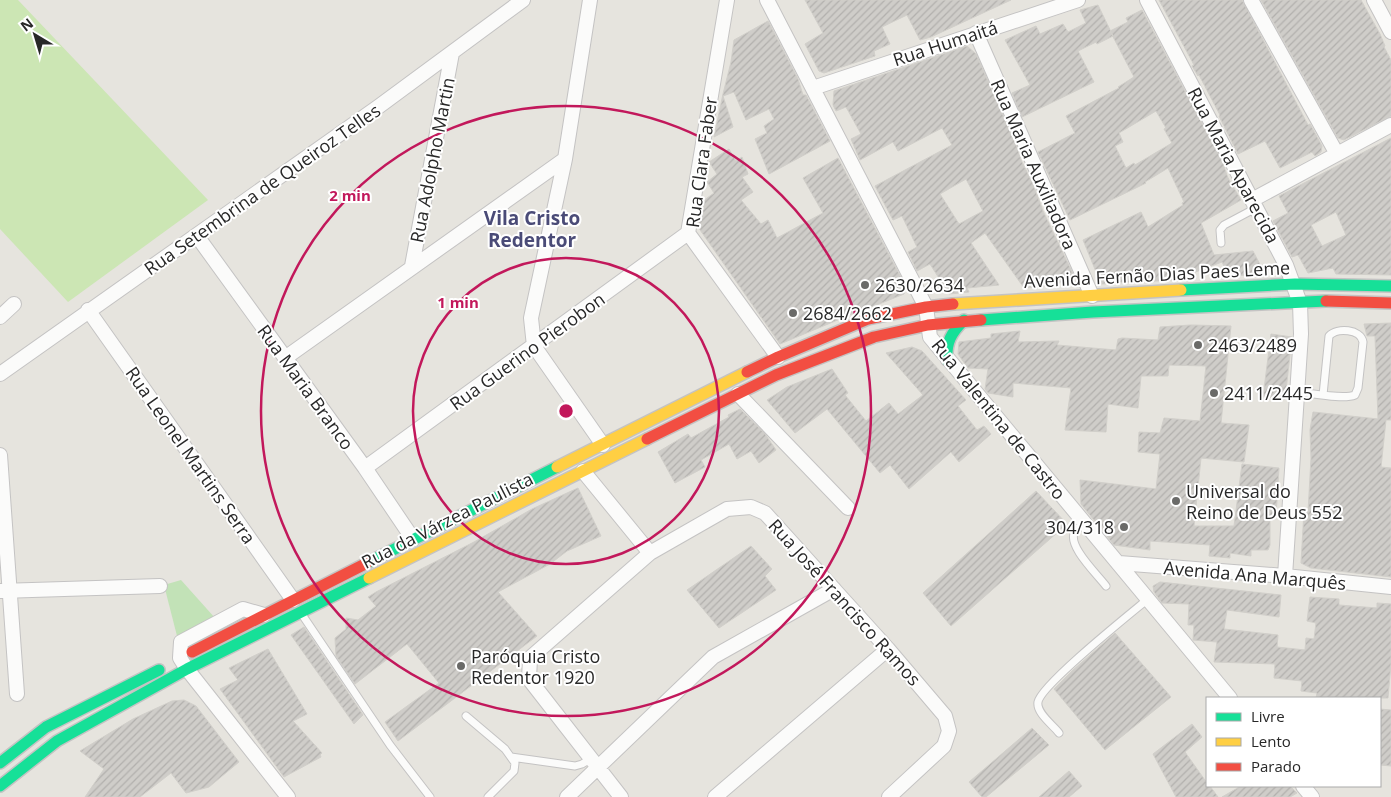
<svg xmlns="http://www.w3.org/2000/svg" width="1391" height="797" viewBox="0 0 1391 797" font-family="'Open Sans',sans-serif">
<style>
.park{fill:#c2e2b7}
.pitch{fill:#cce6b4}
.building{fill:url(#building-hatch);stroke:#d1cfca;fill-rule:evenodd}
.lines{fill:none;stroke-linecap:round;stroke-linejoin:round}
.lane-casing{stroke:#c4c3c3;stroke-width:9}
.street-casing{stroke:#c4c3c3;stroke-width:16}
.fast-casing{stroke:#c4c3c3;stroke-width:14}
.slow-casing{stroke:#c4c3c3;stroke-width:14}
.jam-casing{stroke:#c4c3c3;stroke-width:14}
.lane{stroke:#fbfbfa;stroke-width:7}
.street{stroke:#fbfbfa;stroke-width:14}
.fast{stroke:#16e098;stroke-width:11}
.slow{stroke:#ffcf43;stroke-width:11}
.jam{stroke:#f24e42;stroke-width:11}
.ring{fill:none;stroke:#c2185b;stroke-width:2.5}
.poi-dot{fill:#6a6a68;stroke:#fff;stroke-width:2}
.labels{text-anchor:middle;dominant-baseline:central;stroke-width:4;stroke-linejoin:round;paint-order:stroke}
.street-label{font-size:18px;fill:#282828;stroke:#fff}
.poi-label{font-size:18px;fill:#282828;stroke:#fff;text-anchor:start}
.neighbourhood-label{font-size:19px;font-weight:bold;fill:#4a4b77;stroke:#fff}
.centre{fill:#c2185b;stroke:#fff;stroke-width:2.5}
.ring-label{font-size:15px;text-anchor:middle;font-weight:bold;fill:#c2185b;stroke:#fff;stroke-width:4;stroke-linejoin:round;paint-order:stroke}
</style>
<defs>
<pattern id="building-hatch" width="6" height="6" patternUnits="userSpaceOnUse" patternTransform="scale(1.25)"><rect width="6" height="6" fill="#cfcdc9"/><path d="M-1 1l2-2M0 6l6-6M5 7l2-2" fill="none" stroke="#b2b0ad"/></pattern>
</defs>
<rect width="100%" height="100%" fill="#e6e4de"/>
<path class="park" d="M181,580L215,618L177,636L164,585Z"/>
<path class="pitch" d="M0,0H18L208,200L68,302L0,229Z"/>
<path class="building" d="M805,0H1011L931,37L920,40L907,15L882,27L890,44L874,51L875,56L824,73L819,71L805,44L823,33Z
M1159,0H1242L1308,125L1310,124L1322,146L1321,152L1315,156L1312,152L1280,168L1265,141L1238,154L1219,116L1220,115L1199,75L1198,76L1192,66L1194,65Z
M1261,0H1361L1380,34L1385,46L1384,47L1391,60V116L1344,140L1338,138Z
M1098,5L1113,36L1097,44L1096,42L1078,51L1094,82L1022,117L1012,93L1030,85L1005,40L1036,26L1040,34L1063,24L1068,32L1086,23L1080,10Z
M1142,10L1222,161L1228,178L1241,200L1201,223L1214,255L1253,251L1265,274L1229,276L1222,262L1174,280L1101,284L1083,240L1141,212L1148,227L1183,205L1182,203L1184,202L1168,168L1145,182L1146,183L1070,220L1038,152L1075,133L1066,116L1119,88L1118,87L1134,77L1110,31L1128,22L1126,18ZM1156,111L1166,128L1164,129L1172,143L1135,165L1134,163L1126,168L1115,146L1123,142L1119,133Z
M768,21L798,79L803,95H806L830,141L769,174L755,139L767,133L764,126L774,119L769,109L746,120L734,92L723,96L733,127L714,137L723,94L731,62L734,40Z
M967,46L976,54L1017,147L1021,160L1033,184L1043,211L1074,276L1060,283L1039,287L1024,288L985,233L971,243L999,285L967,288L969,292L949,294L930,264L917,271L908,252L917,247L902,216L893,220L875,186L952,145L942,128L898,151L893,142L860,160L851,139L861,134L846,107L836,111L833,105L834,91ZM966,179L983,211L959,224L940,194Z
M1391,138V275L1336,274L1333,268L1308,273L1298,255L1292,257L1273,221L1288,213L1279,196ZM1336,212L1346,235L1322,246L1311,225Z
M729,149L736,161L742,157L748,174L742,177L753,192L741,200L761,224L768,220L777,238L823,213L803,178L838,158L906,287L904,294L874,306L864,309L780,344L698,227L703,201L714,193L707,182L717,174L709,162Z
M1391,323V420H1386L1381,467L1391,468V577L1311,568L1301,563L1304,511L1308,512L1311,458L1310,430L1313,412L1378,419L1375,336H1367L1364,324Z
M1191,325L1231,326L1221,423L1249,425L1244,462L1201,458L1194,526H1234L1242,464L1279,468L1276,516L1270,515V545L1268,550H1251V556L1230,553V558L1209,556L1210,545L1150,541V550L1114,545L1081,504L1080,480L1156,489L1160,454L1138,452L1139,432L1160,433L1164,418L1200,421L1206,366L1169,365L1168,376H1141L1138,408L1108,404L1106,432L1065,430L1071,388L1013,383V397L988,393L985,389L988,369L968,368L958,354L959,342L991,338V334L1020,331L1018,342L1059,341L1057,345L1116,350L1118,339L1122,338L1158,340L1160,327Z
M1271,334L1292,337L1285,399L1263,397Z
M912,347L922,351L966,400L958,406L977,430L984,426L991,434L959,462L951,452L909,489L890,465L880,473L827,409L795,433L767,400L787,387L832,369L848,393L845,395L866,421L889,403L898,414L923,395L886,353Z
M740,409L765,434L776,450L759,463L751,451L737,459L729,444L701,460L705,467L675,483L658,452L688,434L691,438L729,417L728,415Z
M578,488L601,536L567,551L550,564L498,592L537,636L398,741L385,722L439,683L407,644L355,684L336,656L335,638L346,629V618L358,620L376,606L368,597L376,592L474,542L532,509Z
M1036,491L1067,524L951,626L923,593Z
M751,546L772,569L765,576L776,590L719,628L687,590Z
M1160,582L1281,595L1279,617L1227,610L1224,629L1278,635L1277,647L1305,650L1306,638L1314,639L1316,623L1307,621L1310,597L1339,599V605L1377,608V603L1391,604V664L1388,698H1316L1317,693L1301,691L1302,681L1274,678L1275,664L1214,662L1217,642L1193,640L1194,625H1188L1189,604L1162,603L1154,592L1153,586Z
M304,627L363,715L354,724L291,635Z
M1115,633L1171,697L1105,750L1054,689L1073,670Z
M268,649L307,714L293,721L322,753L320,755L321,757L284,777L220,689L238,680L229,668Z
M184,700L196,706L239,762L209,787L186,793L171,773L140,797H85L104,769L80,751L133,719L172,701Z
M1380,709L1391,710V766L1380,765Z
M1192,724L1202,737L1185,752L1207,783V786H1210L1218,797H1176L1153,754Z
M1032,728L1049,745L986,797H982L969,782Z
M1069,771L1082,786L1069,797H1039Z
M1241,786H1290L1297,793L1290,797H1222Z"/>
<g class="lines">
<g class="lane-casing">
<path id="lane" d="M1221,243L1220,230L1224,225L1256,208
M1297,392C1311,393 1343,400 1355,395L1358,388L1363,342C1361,329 1337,327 1329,336L1323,395
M1085,523C1082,525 1077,528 1075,531C1066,545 1097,574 1106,586
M301,613L390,745L430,797
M466,716L505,749L515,763L514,771L488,797
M1059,733C1053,725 1036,713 1038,702C1041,685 1130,614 1148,599
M511,757L575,766L582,764L592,758"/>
</g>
<g class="street-casing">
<path id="street" d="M590,0L565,159L531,318L534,346L603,445
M727,0L688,233L778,357
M767,0L926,307L930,337L1230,698
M1147,0L1286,265L1300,303L1301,334L1285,576
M1251,0L1337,154
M1374,0L1391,32
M976,33L1092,296
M813,88L1078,0
M1252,200L1391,125
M197,236L365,468L413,539
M412,266L452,53
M88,310L293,600
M0,317L14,304
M285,358L565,159
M0,374L378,107L523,0
M738,394L848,508
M0,455L17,694
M365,468L688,233
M583,471L650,553
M1119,563L1285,576L1391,587
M0,591L160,586
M264,615L243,609L181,642L180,658L187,669L288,797
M1303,786L1312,797
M567,797L713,657L834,589
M621,797L529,679L530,658L650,553L727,509L751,507L765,513L888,649L945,716L949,731L944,746L889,797
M715,797L888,649"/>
</g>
<g class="fast-casing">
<path id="fast" d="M1181,290L1295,284L1391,286
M981,320L1093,312L1326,301
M947,360C946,342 951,333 964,320
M367,563L557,467
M0,763L46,727L159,670
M0,786L57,741L187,669L369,578"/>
</g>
<g class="slow-casing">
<path id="slow" d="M953,304L1181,290
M557,467L747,372
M369,578L647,439"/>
</g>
<g class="jam-casing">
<path id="jam" d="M1326,301L1391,303
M747,372L778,357L868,319L926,307L953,304
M647,439L776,375L874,337L928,325L981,320
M192,652L367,563"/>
</g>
<use href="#lane" class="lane"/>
<use href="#street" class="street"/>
<use href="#fast" class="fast"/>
<use href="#slow" class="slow"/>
<use href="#jam" class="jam"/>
</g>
<g class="ring">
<circle cx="566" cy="411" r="153"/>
<circle cx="566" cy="411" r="305"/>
</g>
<g class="poi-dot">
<circle cx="865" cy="285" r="5"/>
<circle cx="793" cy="313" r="5"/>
<circle cx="1198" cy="345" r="5"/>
<circle cx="1214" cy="393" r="5"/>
<circle cx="1176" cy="501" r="5"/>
<circle cx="1124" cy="527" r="5"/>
<circle cx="461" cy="666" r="5"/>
</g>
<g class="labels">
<g class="street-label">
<text transform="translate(945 43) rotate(-18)">Rua Humaitá</text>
<text transform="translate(432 160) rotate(-79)">Rua Adolpho Martin</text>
<text transform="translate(701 162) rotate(-82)">Rua Clara Faber</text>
<text transform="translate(1034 164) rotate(66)">Rua Maria Auxiliadora</text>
<text transform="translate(1234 165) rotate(62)">Rua Maria Aparecida</text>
<text transform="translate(262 189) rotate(-35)">Rua Setembrina de Queiroz Telles</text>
<text transform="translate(1157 274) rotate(-3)">Avenida Fernão Dias Paes Leme</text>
<text transform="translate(527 351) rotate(-36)">Rua Guerino Pierobon</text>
<text transform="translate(306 387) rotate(54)">Rua Maria Branco</text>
<text transform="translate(999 419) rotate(51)">Rua Valentina de Castro</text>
<text transform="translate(191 455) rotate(55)">Rua Leonel Martins Serra</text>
<text transform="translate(447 520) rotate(-27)">Rua da Várzea Paulista</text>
<text transform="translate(1255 575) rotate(5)">Avenida Ana Marquês</text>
<text transform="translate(845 602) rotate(48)">Rua José Francisco Ramos</text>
</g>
<g class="poi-label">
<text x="875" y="285">2630/2634</text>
<text x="803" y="313">2684/2662</text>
<text x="1208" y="345">2463/2489</text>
<text x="1224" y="393">2411/2445</text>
<text x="1186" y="491">Universal do<tspan x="1186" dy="21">Reino de Deus 552</tspan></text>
<text x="1114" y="527" text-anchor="end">304/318</text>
<text x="471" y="656">Paróquia Cristo<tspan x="471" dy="21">Redentor 1920</tspan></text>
</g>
<g class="neighbourhood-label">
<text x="532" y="218">Vila Cristo<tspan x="532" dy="22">Redentor</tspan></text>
</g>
</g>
<circle cx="566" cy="411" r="8" class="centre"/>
<g class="ring-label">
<text x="350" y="201">2 min</text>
<text x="458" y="308">1 min</text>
</g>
<rect x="1206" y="697" width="175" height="90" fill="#ffffff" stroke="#a9a9a9"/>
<rect x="1216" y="713" width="25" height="8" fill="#16e098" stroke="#a9a9a9"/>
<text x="1251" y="722" font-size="15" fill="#282828">Livre</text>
<rect x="1216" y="738" width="25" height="8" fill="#ffcf43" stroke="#a9a9a9"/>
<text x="1251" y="747" font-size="15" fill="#282828">Lento</text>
<rect x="1216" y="763" width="25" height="8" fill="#f24e42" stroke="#a9a9a9"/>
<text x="1251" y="772" font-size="15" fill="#282828">Parado</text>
<g transform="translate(35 35) rotate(322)" stroke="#ffffff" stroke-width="4" paint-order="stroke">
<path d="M0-4L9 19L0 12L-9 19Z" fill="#282828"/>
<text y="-8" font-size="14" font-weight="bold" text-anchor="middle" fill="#282828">N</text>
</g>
</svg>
